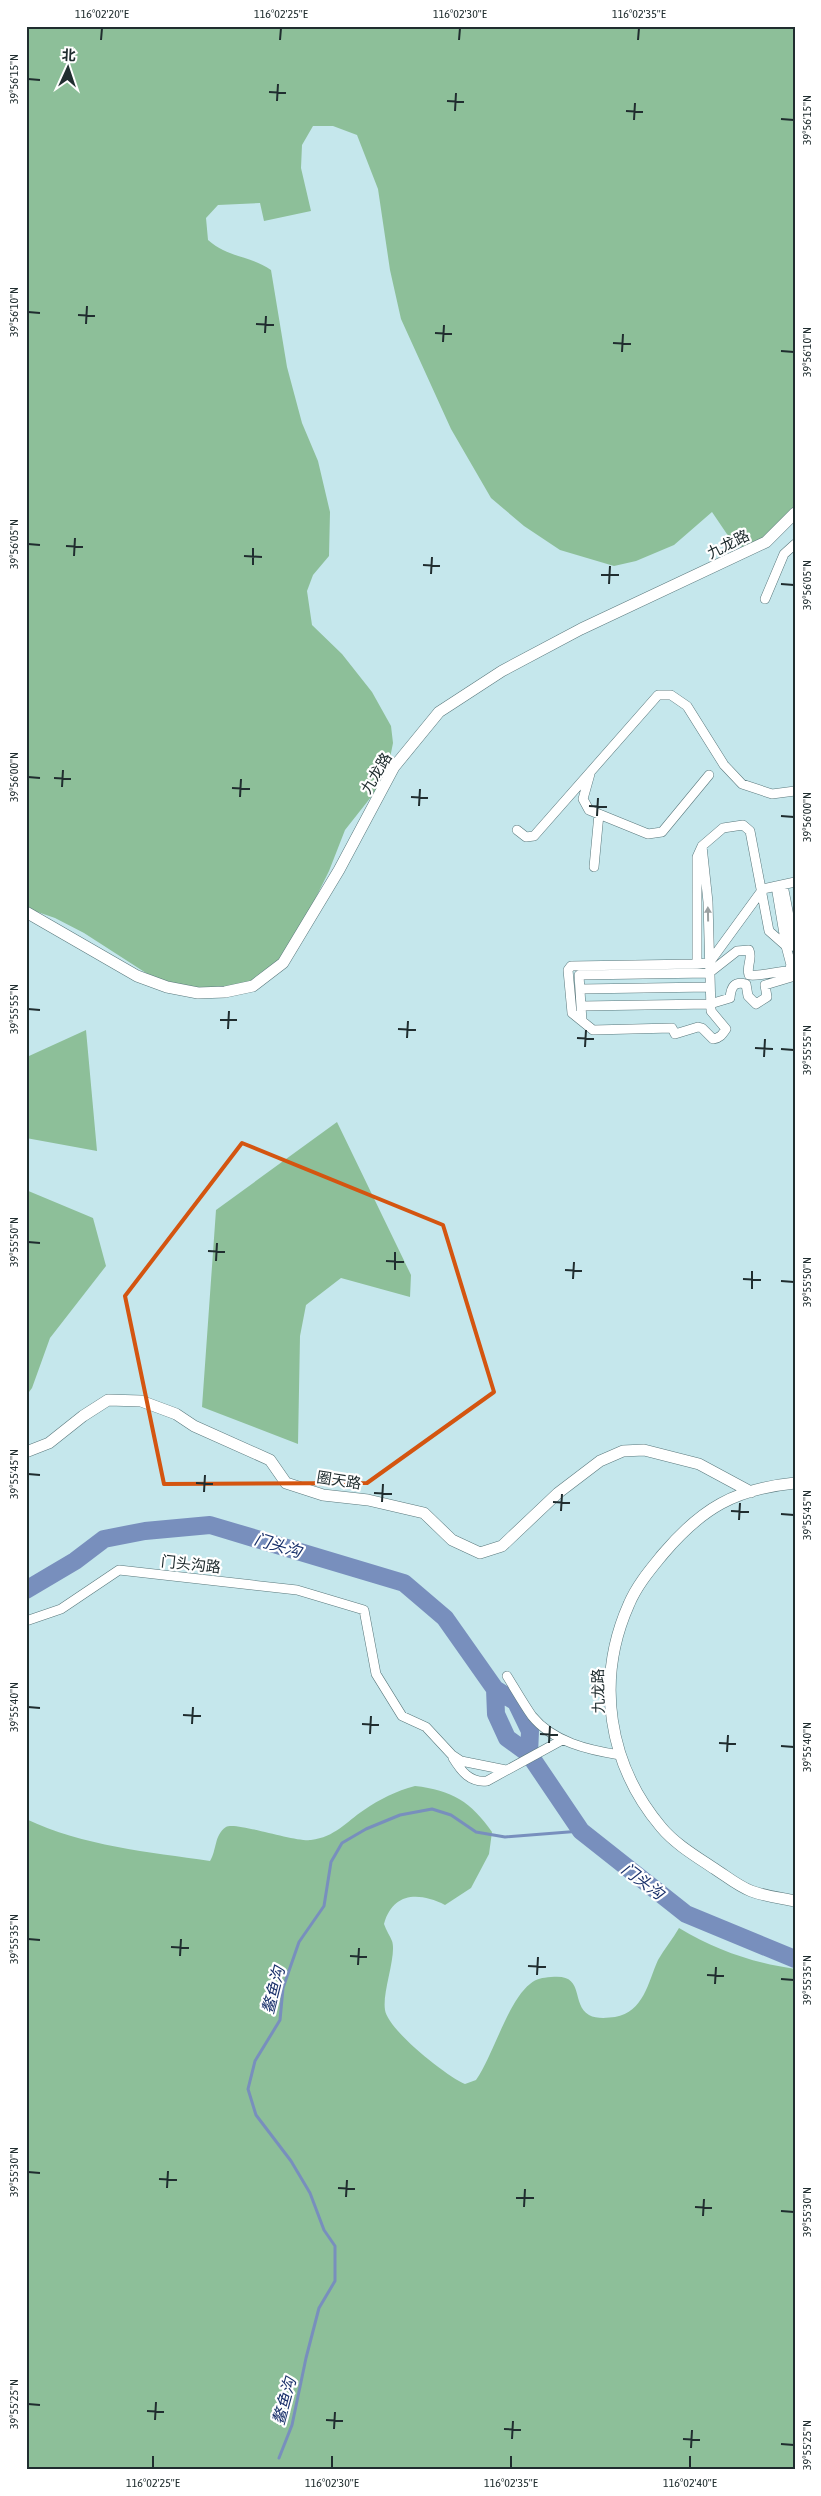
<svg xmlns="http://www.w3.org/2000/svg" width="821" height="2496" viewBox="0 0 821 2496" font-family="'Asap Condensed','Noto Sans SC',sans-serif">
<style>
.forest{fill:#8dbf99}
.lines{fill:none;stroke-linecap:round;stroke-linejoin:round}
.stream{stroke:#788fbd;stroke-width:3}
.river{stroke:#788fbd;stroke-width:18}
.street-casing{stroke:#59787c;stroke-width:10}
.secondary-casing{stroke:#59787c;stroke-width:12}
.street{stroke:#fff;stroke-width:9}
.secondary{stroke:#fff;stroke-width:11}
.oneway{fill:#9ba0a1}
.marked{fill:none;stroke:#d45510;stroke-width:4;stroke-linejoin:round}
.ticks{fill:none;stroke:#202d2f;stroke-width:2}
.labels{text-anchor:middle;dominant-baseline:central;stroke-width:4.5;stroke-linejoin:round;paint-order:stroke}
.street-label{font-size:15px;fill:#202d2f;stroke:#fff}
.water-label{font-size:16px;font-style:italic;fill:#19306a;stroke:#fff}
.neatline{fill:none;stroke:#202d2f;stroke-width:2}
.ticks-label{font-size:12px;text-anchor:middle;fill:#202d2f}
</style>
<rect width="100%" height="100%" fill="#c5e7ec"/>
<path class="forest" d="M26,26H795V515L752,551L733,543L712,512L674,545L636,561L614,566L560,550L524,526L491,498L451,429L401,319L390,270L378,189L357,135L333,126H313L302,145L301,168L311,211L264,221L260,203L218,205L206,218L208,240C228,258 249,255 271,270L287,367L302,423L318,461L330,512L329,556L313,575L307,591L312,625L342,654L372,692L391,726L393,743L386,778L345,830L329,871L291,948L264,980L213,994L160,982L84,933L55,918L26,908Z
M86,1030L97,1151L26,1138V1053L29,1056Z
M337,1122L411,1275L410,1297L341,1278L306,1305L300,1336L298,1444L202,1407L216,1210Z
M26,1190L93,1218L106,1266L50,1338L32,1388L26,1396Z
M415,1786C452,1790 471,1802 492,1832L489,1854L471,1888L445,1905C419,1892 393,1892 384,1924C386,1930 390,1936 392,1941C397,1955 382,1992 385,2010C388,2030 446,2076 465,2084L476,2080C493,2056 508,2001 530,1984C537,1978 542,1978 551,1977C586,1973 570,2003 589,2015C596,2019 607,2018 615,2017C644,2012 648,1982 658,1960C664,1949 673,1939 679,1928C716,1950 753,1963 795,1969V2470H26V1819C83,1846 149,1852 210,1861C217,1850 214,1835 226,1827C235,1821 293,1842 311,1840C335,1837 346,1822 364,1810C380,1799 396,1791 415,1786Z"/>
<g class="lines">
<path class="stream" d="M279,2458L292,2425L306,2358L319,2308L335,2281V2246L324,2230L310,2193L291,2161L256,2115L248,2089L255,2061L280,2020L283,1988L299,1942L324,1906L331,1862L342,1843L366,1829L400,1815L432,1809L451,1815L476,1832L505,1837L581,1831"/>
<path class="river" d="M26,1590L75,1561L104,1539L145,1531L210,1525L404,1583L445,1618L495,1689L496,1714L507,1738L529,1754L581,1831L686,1914L795,1959
M495,1689L516,1702L530,1731L529,1754"/>
<g class="street-casing">
<path id="street" d="M765,599L784,554L795,544
M590,774L583,799L589,810L648,834L662,832L709,775
M517,830L526,837L534,836L658,695H671L687,706L724,765L742,784L772,794L795,791
M702,846L723,828L743,825L750,831L769,931L786,946L776,886
M594,867L599,814
M783,885L795,947
M709,963L763,889L795,882
M697,964V857L702,846L708,902L711,1011L726,1029C722,1035 720,1038 713,1039L702,1028L698,1027L675,1034L672,1028L593,1030L572,1013L568,970L571,966L697,964L708,963
M580,989L710,987
M581,1006L710,1004L730,998C731,987 734,981 746,984L748,996L756,1004L767,997L765,985L795,976
M582,1021L579,975L709,973L737,951L749,950C753,959 746,966 749,975C757,977 778,971 789,971L791,965L786,946
M26,1621L61,1609L119,1570L297,1590L364,1610L376,1674L402,1716L426,1727L452,1755L461,1761L506,1770
M507,1676C515,1689 523,1703 532,1716C553,1742 588,1750 620,1755
M453,1758C461,1771 470,1783 487,1781L562,1740"/>
</g>
<g class="secondary-casing">
<path id="secondary" d="M26,912L137,976L167,987L198,993L225,992L253,986L283,963L339,870L394,767L439,712L502,671L581,629L766,542L795,513
M26,1452L49,1443L83,1416L108,1400L141,1401L176,1414L194,1426L270,1460L286,1483L323,1495L368,1500L424,1513L452,1540L480,1553L502,1546L558,1493L600,1461L623,1451L644,1450L699,1464L751,1492
M795,1483C735,1489 702,1508 663,1554C650,1570 637,1585 629,1604C595,1680 608,1764 661,1827C675,1844 697,1857 715,1869C726,1876 738,1886 751,1891C764,1896 781,1898 795,1901"/>
</g>
<use href="#street" class="street"/>
<use href="#secondary" class="secondary"/>
</g>
<defs><path id="oneway-solid" d="M-6-.8H1V-3.2L6.5 0L1 3.2V.8H-6Z" transform="scale(1.25)"/></defs>
<use class="oneway" href="#oneway-solid" transform="translate(708 914) rotate(-91)"/>
<path class="marked" d="M242,1143L443,1225L494,1392L367,1483L164,1484L125,1296Z"/>
<path class="ticks" d="M101,40L102,28M280,40L281,28M459,40L460,28M638,40L639,28M28,79L40,80M269,92L286,93M277,101L278,84M447,101L464,102M455,111L456,93M626,111L643,112M781,119L794,120M634,120L635,103M28,312L40,313M78,315L95,316M86,324L87,306M256,324L274,325M265,333L266,316M435,333L452,334M443,342L444,325M613,343L631,344M781,351L794,352M622,352L623,334M28,544L40,545M66,546L83,547M74,556L75,538M244,556L262,557M253,565V548M423,565L440,566M431,574L432,557M601,575H619M609,584L610,566M781,584L794,585M28,777L40,778M54,778L71,779M62,787L63,770M232,788L250,789M240,797L241,779M411,797L428,798M419,806L420,789M589,806L607,807M597,816L598,798M781,816L794,817M28,1009L40,1010M220,1020H237M228,1029L229,1011M398,1029L416,1030M407,1038L408,1021M577,1038L594,1039M585,1047L586,1030M755,1048L773,1049M781,1049L794,1050M764,1057L765,1039M28,1242L40,1243M208,1251L225,1252M216,1261L217,1243M386,1261L404,1262M395,1270V1252M565,1270L582,1271M573,1279L574,1262M743,1279L761,1280M781,1281L794,1282M752,1289V1271M28,1474L40,1475M196,1483L213,1484M204,1492L205,1475M374,1493L392,1494M382,1502L383,1484M553,1502L570,1503M561,1511L562,1494M731,1511L749,1512M781,1514L794,1515M739,1520L740,1503M28,1707L40,1708M183,1715L201,1716M192,1724L193,1707M362,1724L379,1725M370,1734L371,1716M540,1734L558,1735M549,1743L550,1726M719,1743L736,1744M781,1746L794,1747M727,1752L728,1735M28,1939L40,1940M171,1947L189,1948M180,1956L181,1939M350,1956L367,1957M358,1965L359,1948M528,1966L546,1967M537,1975L538,1957M707,1975L724,1976M781,1979L794,1980M715,1984L716,1967M28,2172L40,2173M159,2179L177,2180M167,2188L168,2171M338,2188L355,2189M346,2197L347,2180M516,2198H534M524,2207L525,2189M695,2207L712,2208M781,2211L794,2212M703,2216L704,2199M28,2404L40,2405M147,2411L164,2412M155,2420L156,2402M326,2420L343,2421M334,2429L335,2412M504,2429L521,2430M512,2439L513,2421M683,2439L700,2440M781,2444L794,2445M691,2448L692,2430M153,2468V2456M332,2468V2456M511,2468V2456M690,2468V2456"/>
<g class="labels">
<g class="street-label">
<text transform="translate(728 544) rotate(-27)">九龙路</text>
<text transform="translate(376 773) rotate(-59)">九龙路</text>
<text transform="translate(339 1480) rotate(9)">圈天路</text>
<text transform="translate(191 1564) rotate(6)">门头沟路</text>
<text transform="translate(598 1691) rotate(-91)">九龙路</text>
</g>
<g class="water-label">
<text transform="translate(278 1545) rotate(17)">门头沟</text>
<text transform="translate(643 1881) rotate(37)">门头沟</text>
<text transform="translate(273 1990) rotate(-76)">鳌鱼沟</text>
<text transform="translate(284 2401) rotate(-75)">鳌鱼沟</text>
</g>
</g>
<rect width="821" height="2496" fill="none" stroke="#ffffff" stroke-width="55"/>
<g transform="translate(68 68) rotate(3)" stroke="#ffffff" stroke-width="4" paint-order="stroke">
<path d="M0-4L9 19L0 12L-9 19Z" fill="#202d2f"/>
<text y="-8" font-size="14" font-weight="bold" text-anchor="middle" fill="#202d2f">北</text>
</g>
<rect x="28" y="28" width="766" height="2440" class="neatline"/>
<g class="ticks-label">
<text x="102" y="18">116°02'20"E</text>
<text x="281" y="18">116°02'25"E</text>
<text x="460" y="18">116°02'30"E</text>
<text x="639" y="18">116°02'35"E</text>
<text transform="translate(14 79) rotate(-90)" y="4">39°56'15"N</text>
<text transform="translate(807 120) rotate(-90)" y="4">39°56'15"N</text>
<text transform="translate(14 312) rotate(-90)" y="4">39°56'10"N</text>
<text transform="translate(807 352) rotate(-90)" y="4">39°56'10"N</text>
<text transform="translate(14 544) rotate(-90)" y="4">39°56'05"N</text>
<text transform="translate(807 585) rotate(-90)" y="4">39°56'05"N</text>
<text transform="translate(14 777) rotate(-90)" y="4">39°56'00"N</text>
<text transform="translate(807 817) rotate(-90)" y="4">39°56'00"N</text>
<text transform="translate(14 1009) rotate(-90)" y="4">39°55'55"N</text>
<text transform="translate(807 1050) rotate(-90)" y="4">39°55'55"N</text>
<text transform="translate(14 1242) rotate(-90)" y="4">39°55'50"N</text>
<text transform="translate(807 1282) rotate(-90)" y="4">39°55'50"N</text>
<text transform="translate(14 1474) rotate(-90)" y="4">39°55'45"N</text>
<text transform="translate(807 1515) rotate(-90)" y="4">39°55'45"N</text>
<text transform="translate(14 1707) rotate(-90)" y="4">39°55'40"N</text>
<text transform="translate(807 1747) rotate(-90)" y="4">39°55'40"N</text>
<text transform="translate(14 1939) rotate(-90)" y="4">39°55'35"N</text>
<text transform="translate(807 1980) rotate(-90)" y="4">39°55'35"N</text>
<text transform="translate(14 2172) rotate(-90)" y="4">39°55'30"N</text>
<text transform="translate(807 2212) rotate(-90)" y="4">39°55'30"N</text>
<text transform="translate(14 2404) rotate(-90)" y="4">39°55'25"N</text>
<text transform="translate(807 2445) rotate(-90)" y="4">39°55'25"N</text>
<text x="153" y="2487">116°02'25"E</text>
<text x="332" y="2487">116°02'30"E</text>
<text x="511" y="2487">116°02'35"E</text>
<text x="690" y="2487">116°02'40"E</text>
</g>
</svg>
